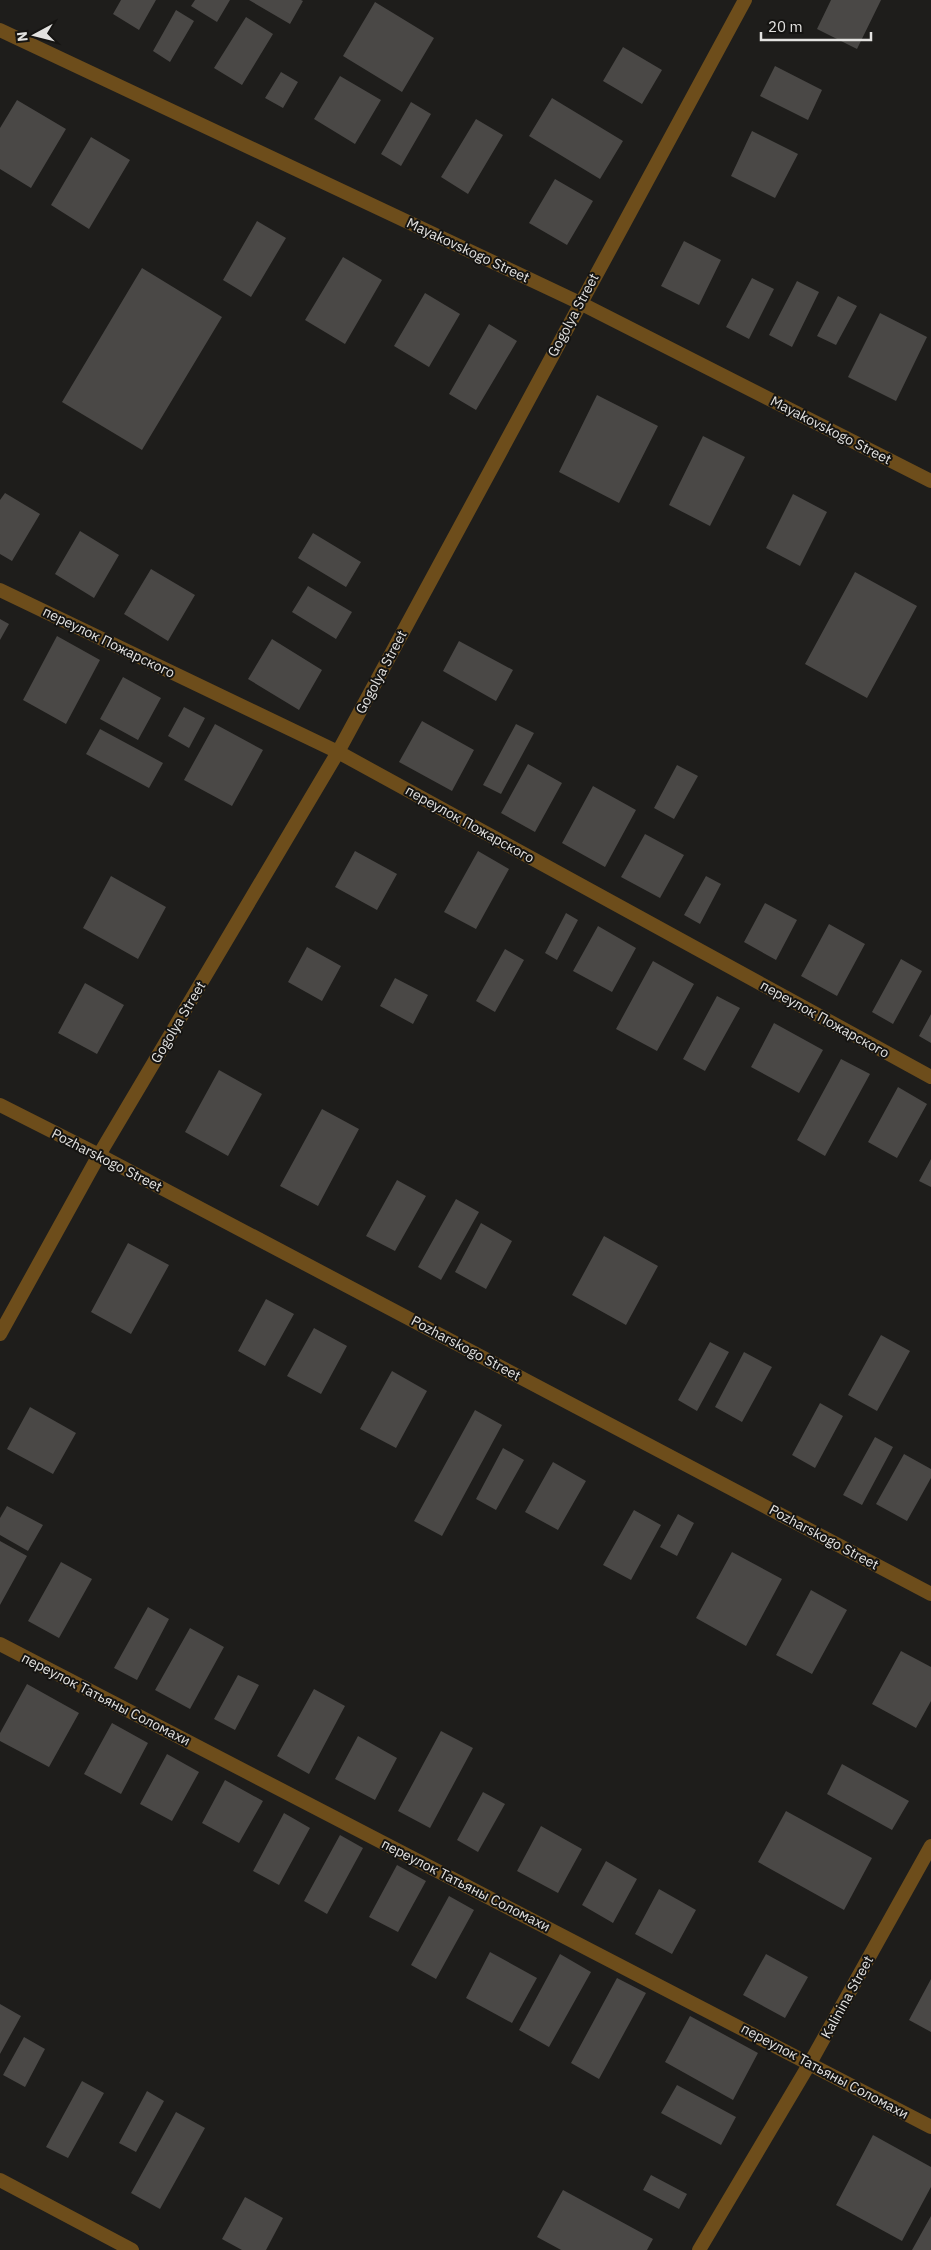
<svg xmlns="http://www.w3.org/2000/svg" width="931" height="2250" viewBox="0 0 931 2250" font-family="'IBM Plex Sans',sans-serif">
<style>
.building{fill:#4a4846}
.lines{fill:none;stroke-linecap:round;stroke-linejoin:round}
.minor{stroke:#6d4d1b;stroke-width:14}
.labels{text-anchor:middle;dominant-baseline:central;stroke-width:4;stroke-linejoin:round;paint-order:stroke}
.street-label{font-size:14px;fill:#e3e2e0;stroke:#151412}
</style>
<rect width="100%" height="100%" fill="#1e1d1b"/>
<path class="building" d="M121,0H156L139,30L113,14Z
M195,0H230L217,22L191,6Z
M249,0H301L303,1L290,24Z
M831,0H881L857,49L817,29Z
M375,2L434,38L402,92L343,56Z
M176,10L194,21L170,62L153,51Z
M246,17L273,34L242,85L214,68Z
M623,47L662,70L642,104L603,81Z
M775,66L822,90L808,120L760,96Z
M281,72L298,82L283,108L265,98Z
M340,76L381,100L355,144L314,119Z
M552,98L623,141L600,179L529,136Z
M17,100L66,129L31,188L0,169V128Z
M411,102L431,114L401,166L381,154Z
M476,119L503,135L468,194L441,177Z
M752,131L798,154L775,198L731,176Z
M91,137L130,160L89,229L51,205Z
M555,179L593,201L567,245L529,223Z
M257,221L286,238L251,297L223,280Z
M684,241L721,260L699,305L661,286Z
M343,257L382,280L345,344L305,320Z
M142,268L222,317L142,450L62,402Z
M752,278L774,289L749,339L726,327Z
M797,281L819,292L792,347L769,335Z
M425,293L460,314L429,367L394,346Z
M838,296L857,306L836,345L817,336Z
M880,313L927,337L896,401L848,377Z
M489,324L517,341L476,410L449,394Z
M597,395L658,426L619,503L559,472Z
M703,436L745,457L710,526L669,505Z
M5,493L40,514L12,561L0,554V500Z
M793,494L827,512L800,566L766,548Z
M80,531L119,555L94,598L55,574Z
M313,533L361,562L346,587L298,558Z
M151,569L195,595L168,641L124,614Z
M855,572L917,606L867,698L805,664Z
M308,586L352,612L336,639L292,612Z
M0,619L9,624L0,640Z
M57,636L100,660L66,724L23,700Z
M272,639L322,670L299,710L248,679Z
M459,641L513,670L496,701L443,671Z
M123,677L161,698L138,740L100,719Z
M184,707L205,718L189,748L168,736Z
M422,721L474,750L452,791L399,762Z
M215,724L263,750L232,806L184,780Z
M516,724L534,733L501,794L483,785Z
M100,729L163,763L149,788L86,754Z
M528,764L562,783L535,832L501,813Z
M677,765L698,776L674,819L654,808Z
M593,786L636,810L605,867L562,843Z
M645,834L684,855L660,898L621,877Z
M355,851L397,874L377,910L335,887Z
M478,851L509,869L476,929L444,912Z
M111,876L166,907L138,959L83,928Z
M706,876L721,884L700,924L684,915Z
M765,903L797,920L776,960L744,942Z
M566,913L578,920L557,960L545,953Z
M829,924L865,944L837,996L801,976Z
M598,926L636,948L612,992L573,971Z
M307,947L341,966L322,1001L288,982Z
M505,949L524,960L495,1012L476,1001Z
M901,959L922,971L893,1024L872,1012Z
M653,961L694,984L657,1051L616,1029Z
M395,978L428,995L413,1024L380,1006Z
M85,983L124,1005L97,1054L58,1033Z
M717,996L740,1008L705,1071L683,1059Z
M931,1014V1043L919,1036Z
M774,1023L823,1050L799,1093L751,1067Z
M841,1059L870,1074L825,1156L797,1140Z
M219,1070L262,1094L228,1156L185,1132Z
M898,1087L927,1104L897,1158L868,1142Z
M322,1109L359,1129L318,1206L280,1186Z
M931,1159V1187L919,1181Z
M397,1180L426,1196L395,1251L366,1236Z
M456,1199L479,1212L441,1280L418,1267Z
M481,1223L512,1241L486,1289L455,1272Z
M604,1236L658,1266L626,1325L572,1295Z
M128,1243L169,1265L131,1334L91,1312Z
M266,1299L294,1314L265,1366L238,1351Z
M314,1328L347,1346L321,1394L287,1376Z
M881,1335L910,1351L877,1411L848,1395Z
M710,1342L729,1352L697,1411L678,1400Z
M744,1352L772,1367L742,1422L715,1407Z
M392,1371L427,1391L396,1448L360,1429Z
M820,1403L843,1416L815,1468L792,1455Z
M30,1407L76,1433L53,1474L7,1449Z
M475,1410L502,1425L442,1536L414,1521Z
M875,1437L893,1447L862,1505L843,1495Z
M503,1448L524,1460L496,1510L476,1499Z
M904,1454L931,1469V1478L907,1521L876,1504Z
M553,1462L586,1481L558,1530L525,1512Z
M7,1506L43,1525L28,1551L0,1535V1518Z
M634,1510L661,1525L631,1580L603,1565Z
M678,1514L694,1523L677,1556L660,1547Z
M0,1541L27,1556L0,1605Z
M732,1552L782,1579L746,1646L696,1618Z
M61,1562L92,1579L59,1638L28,1621Z
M811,1590L847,1610L812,1674L776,1655Z
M148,1607L169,1619L137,1680L114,1668Z
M190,1628L224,1647L190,1709L155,1690Z
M901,1651L931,1667V1701L916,1728L872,1704Z
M238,1675L259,1685L235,1730L214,1719Z
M27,1684L79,1713L49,1767L0,1741V1733Z
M314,1689L345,1706L309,1774L277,1756Z
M112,1723L148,1743L121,1794L84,1774Z
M441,1731L473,1748L430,1828L398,1811Z
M358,1736L397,1758L375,1800L335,1779Z
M167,1754L199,1772L172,1821L140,1804Z
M842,1764L909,1801L892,1830L827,1794Z
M225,1780L263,1801L239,1843L202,1823Z
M483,1792L505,1804L478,1852L457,1840Z
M786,1811L872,1858L844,1910L758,1862Z
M284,1813L310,1828L279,1885L253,1871Z
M541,1826L582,1849L558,1893L517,1871Z
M340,1835L363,1848L327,1914L304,1901Z
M606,1861L637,1879L613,1923L582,1905Z
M397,1865L426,1881L398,1932L369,1917Z
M659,1889L696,1910L672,1954L635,1934Z
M449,1896L474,1910L436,1979L411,1965Z
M490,1952L537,1978L512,2023L466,1998Z
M560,1954L591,1972L549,2047L519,2030Z
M766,1954L808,1977L785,2018L743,1995Z
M617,1978L646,1993L599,2079L571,2063Z
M931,1979V2032L909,2020Z
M0,2004L21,2016L0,2054Z
M690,2016L758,2053L733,2100L665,2062Z
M24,2037L45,2049L25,2087L3,2075Z
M82,2081L104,2093L68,2158L46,2147Z
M677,2085L736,2117L721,2145L661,2113Z
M147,2091L164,2101L136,2152L119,2143Z
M176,2112L205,2128L160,2209L131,2193Z
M873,2135L931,2167V2187L902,2241L836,2205Z
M651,2175L687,2194L679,2209L643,2190Z
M563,2190L653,2239L647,2250H561L537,2237Z
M245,2197L283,2218L266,2250H242L222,2239Z
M931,2216V2250H912Z"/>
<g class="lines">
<path class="minor" d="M0,30L580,303L931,481
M0,590L338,752L931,1077
M0,1105L99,1155L931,1594
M0,1334L99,1155L338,752L745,0
M0,1644L931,2127
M0,2180L132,2250
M699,2250L810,2063L931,1846"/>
</g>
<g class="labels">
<g class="street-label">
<text transform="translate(468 250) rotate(25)">Mayakovskogo Street</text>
<text transform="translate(573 315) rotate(-62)">Gogolya Street</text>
<text transform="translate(831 430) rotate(27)">Mayakovskogo Street</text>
<text transform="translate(109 642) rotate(26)">переулок Пожарского</text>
<text transform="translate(381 672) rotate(-62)">Gogolya Street</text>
<text transform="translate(470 824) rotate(29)">переулок Пожарского</text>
<text transform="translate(825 1019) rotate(29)">переулок Пожарского</text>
<text transform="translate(178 1022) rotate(-59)">Gogolya Street</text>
<text transform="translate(107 1160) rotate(27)">Pozharskogo Street</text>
<text transform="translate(466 1348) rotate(28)">Pozharskogo Street</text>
<text transform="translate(824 1537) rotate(28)">Pozharskogo Street</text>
<text transform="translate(106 1699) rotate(27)">переулок Татьяны Соломахи</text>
<text transform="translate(466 1885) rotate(27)">переулок Татьяны Соломахи</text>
<text transform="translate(847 1997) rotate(-61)">Kalinina Street</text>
<text transform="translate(825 2071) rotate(28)">переулок Татьяны Соломахи</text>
</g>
</g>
<g transform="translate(35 35) rotate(263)" stroke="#151412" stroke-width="4" paint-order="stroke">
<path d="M0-4L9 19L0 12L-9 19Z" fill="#e3e2e0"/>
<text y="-8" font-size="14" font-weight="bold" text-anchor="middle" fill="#e3e2e0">N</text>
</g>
<path d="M761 32v8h110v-8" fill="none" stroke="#e3e2e0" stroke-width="2.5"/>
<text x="768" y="32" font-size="15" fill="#e3e2e0" stroke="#151412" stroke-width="4" paint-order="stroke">20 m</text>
</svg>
